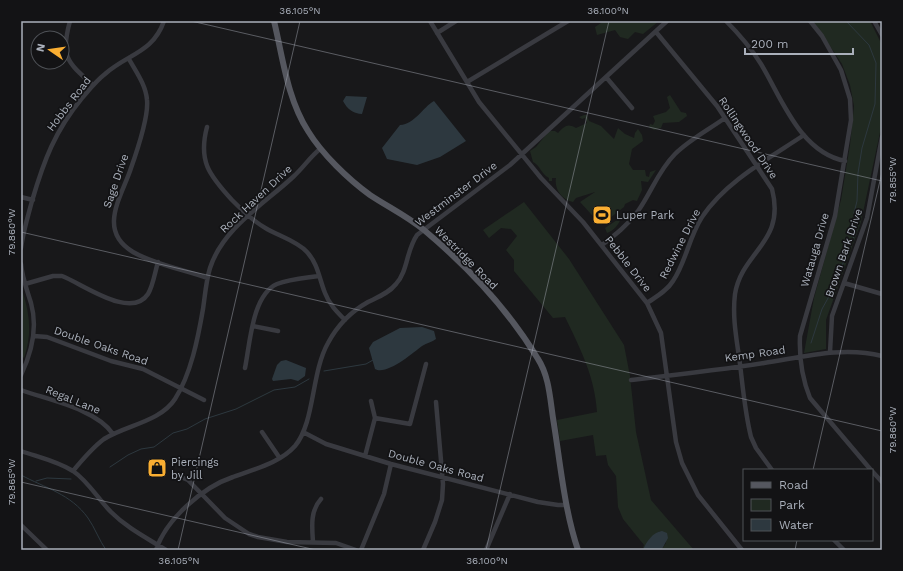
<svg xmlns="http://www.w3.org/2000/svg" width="903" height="571" viewBox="0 0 903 571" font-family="'Work Sans',sans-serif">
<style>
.green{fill:#202921}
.water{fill:#2d383f}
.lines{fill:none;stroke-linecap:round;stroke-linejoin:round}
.stream{stroke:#2d383f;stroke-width:1}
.minor{stroke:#393a40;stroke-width:4.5}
.major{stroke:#55575f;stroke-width:6}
.ticks{fill:none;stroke:#aab0bb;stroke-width:1;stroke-opacity:0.45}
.labels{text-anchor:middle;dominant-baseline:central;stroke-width:3.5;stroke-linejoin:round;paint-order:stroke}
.street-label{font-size:11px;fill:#aab0bb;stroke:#131315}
.poi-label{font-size:11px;fill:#aab0bb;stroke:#131315;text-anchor:start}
.neatline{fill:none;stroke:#aab0bb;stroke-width:1.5}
.ticks-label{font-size:10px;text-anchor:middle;fill:#aab0bb}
</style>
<rect width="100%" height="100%" fill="#18181a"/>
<path class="green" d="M604,21H659L643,34L635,32L628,39L620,37L615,30L597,35L595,27Z
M813,21H870L882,45V123L861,222L826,320V349L804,353L814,298L841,200L850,145L854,106L850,85L842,64Z
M670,95L681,112L686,113L687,116L679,122L663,123L661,128L654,130L649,127L650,124L653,125L655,121L653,116L666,112L670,108L667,97Z
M584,115H587L589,121L601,126L614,139L618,128L625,134L634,138L635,133L638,129L642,135L643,141L632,149L629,164L633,170H645L646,176L649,177L650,172L656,170L648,182L641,181L642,190L637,201L633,200L625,204L624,207L601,225L580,202L595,192L576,198L573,202C562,200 554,189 556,178H552V181H549V178C541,174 540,165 533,162L530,151L536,147L549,131H555L558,133C565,126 567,123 576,128L587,123L585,118L582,119L579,117Z
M524,202L569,259L624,345L630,376L636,432L651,500L694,550H661L666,543L660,531L652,537L642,550L644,545L623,519L618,507L616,476L608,465L606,455L596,456L593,435L560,441L557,420L597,412C595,377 580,348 565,317L553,318L514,271V260L506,250L517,236L511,229L501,228L489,238L483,230Z
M617,216L621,217C620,224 613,231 607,233L605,228L617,220Z
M21,293H23C30,315 32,335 24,358L21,356Z"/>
<path class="water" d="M346,96L367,97L362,114C354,114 347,109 343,101Z
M434,101L466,141L440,157L417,165L387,159L382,148L400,125C415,124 423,107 434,101Z
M422,327L434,331L436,339C432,342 427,343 422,346C413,353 386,376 375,369L369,348L373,342L400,328Z
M286,360L306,368L305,376L298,381L291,379L273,381L272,379L277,365L281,361Z
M662,531L667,533L668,538L662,549L643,550C646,542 653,532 662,531Z"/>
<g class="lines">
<path class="stream" d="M811,343L822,309L832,291L849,248V242L856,235L851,227L852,223L856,219L854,213L857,201L858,173L862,148L875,104L876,63L869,45L846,21
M324,371L366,364L373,360
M110,467L128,455L141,449L154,447L173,433L187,429L205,419L236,409L274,390L295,387L309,379
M21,475C45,488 71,494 88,518C95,528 99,540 106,550
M36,481L47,478L71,479"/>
<path class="minor" d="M70,21C60,57 67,62 93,85
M430,21L479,102L541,178L583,222L647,303L661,333L676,442L682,463L698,495L742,550
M726,21C740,35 751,48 761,64C782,99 800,152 845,161
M810,21L822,36L841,70L850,99L851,120L835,216L800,336C799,358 802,378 810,398L871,470
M874,21L882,35
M656,32L717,106L772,189C786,243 742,251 735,294C732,318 737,341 740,364C743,389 745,413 751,437L756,448L772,470
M437,33L456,21
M129,59C136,72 146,85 147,100C149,118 136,154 130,171C120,199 98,231 133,252C153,264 185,270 207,278
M606,77L632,108
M467,82L568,21
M207,127C198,161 209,175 232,200C243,211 253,221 267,229C279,236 297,241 307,252C318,264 319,278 325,293C329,304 337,312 345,320
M21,197L33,200
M602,245C615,235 628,225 638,211C651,193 658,171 675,154C689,140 708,130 725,118
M21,248C23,232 28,216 32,201C44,160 55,131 82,98C89,90 96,81 105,74C127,54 153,53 164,21
M21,264C22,277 27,290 31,303C38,328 32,352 21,375
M844,283L882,294
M25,284L53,276H62C83,284 131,320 148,294C153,286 155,272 158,262
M647,303C656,297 667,291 673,281C686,262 689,237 702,217C726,181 768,159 804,135
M253,326L278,331
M34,336L47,337L111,361L143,369L204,400
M830,352L832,316L867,218L882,137
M245,368C250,344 252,295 277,284C290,279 306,278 319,276
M631,380C675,375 720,370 764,363C803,357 843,346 882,356
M21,390C49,400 96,409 113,434
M375,418L410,424L426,364
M262,432L279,457
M303,432L326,444L391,464L538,502L558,505H567
M21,451C38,457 57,461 73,471C88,481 98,499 111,512C127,528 147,538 166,550
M365,456L375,418L371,401
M73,471C82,460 92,448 104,439C126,425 160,422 175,399C191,374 198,338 203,309C205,296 206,281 210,268C223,228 264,204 293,177C303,168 310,157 320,149
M872,471L882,482
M176,475L188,480L225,518L249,534L258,537L287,542L336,543L356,550
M21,525L47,550
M834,540L844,550
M313,542C312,527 310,511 321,499
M156,550C166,519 203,487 233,477C254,469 280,463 295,446C315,422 311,373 328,343C337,326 352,311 368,302C378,297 389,293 396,284C408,271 406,251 417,235L510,165L667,21
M361,550L384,494L391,464
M423,550L435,522L442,500L443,484L436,402
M486,550L510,494"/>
<path class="major" d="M274,21C283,58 287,98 308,131C322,154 348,179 370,195C388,207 407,216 424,230C467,266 509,311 538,359C549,376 550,398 553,418C560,460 564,509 578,550"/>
</g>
<path class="ticks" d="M191,21L882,181M21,232L882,431M813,470L882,172M21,482L316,550M178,550L300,21M486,550L609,21M795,550L797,540"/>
<defs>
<g id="stadium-square" transform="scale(1)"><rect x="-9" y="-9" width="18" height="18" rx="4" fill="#f9ae32" stroke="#131315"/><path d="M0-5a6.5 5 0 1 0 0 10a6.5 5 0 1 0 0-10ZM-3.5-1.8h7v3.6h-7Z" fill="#111"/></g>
<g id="shop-square" transform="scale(1)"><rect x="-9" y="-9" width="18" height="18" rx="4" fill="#f9ae32" stroke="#131315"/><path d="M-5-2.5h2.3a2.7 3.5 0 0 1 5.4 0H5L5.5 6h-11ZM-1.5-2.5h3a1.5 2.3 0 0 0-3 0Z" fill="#111"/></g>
</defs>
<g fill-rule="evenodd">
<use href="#stadium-square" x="602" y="215"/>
<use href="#shop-square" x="157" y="468"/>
</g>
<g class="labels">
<g class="street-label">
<text transform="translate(69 104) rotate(-53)">Hobbs Road</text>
<text transform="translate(748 138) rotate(56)">Rollingwood Drive</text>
<text transform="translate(116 181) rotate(-71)">Sage Drive</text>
<text transform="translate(456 194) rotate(-37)">Westminster Drive</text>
<text transform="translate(256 199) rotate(-43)">Rock Haven Drive</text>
<text transform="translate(680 244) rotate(-63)">Redwine Drive</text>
<text transform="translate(815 250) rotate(-74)">Watauga Drive</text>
<text transform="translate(844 253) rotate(-71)">Brown Bark Drive</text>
<text transform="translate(466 258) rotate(45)">Westridge Road</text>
<text transform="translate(628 264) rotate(52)">Pebble Drive</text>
<text transform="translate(101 346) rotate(19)">Double Oaks Road</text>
<text transform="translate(755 354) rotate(-8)">Kemp Road</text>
<text transform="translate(73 400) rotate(22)">Regal Lane</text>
<text transform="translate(436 466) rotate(15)">Double Oaks Road</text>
</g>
<g class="poi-label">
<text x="616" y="215">Luper Park</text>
<text x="171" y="462">Piercings<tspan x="171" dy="13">by Jill</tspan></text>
</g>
</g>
<rect width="903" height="571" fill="none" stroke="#131315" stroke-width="44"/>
<rect x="743" y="469" width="130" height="72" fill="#131315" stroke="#4f5257"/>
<rect x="751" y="482" width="20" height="6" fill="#55575f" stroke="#4f5257"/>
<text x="779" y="489" font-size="12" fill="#aab0bb">Road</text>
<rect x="751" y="499" width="20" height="12" fill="#202921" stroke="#4f5257"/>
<text x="779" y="509" font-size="12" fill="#aab0bb">Park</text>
<rect x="751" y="519" width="20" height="12" fill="#2d383f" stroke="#4f5257"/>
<text x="779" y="529" font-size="12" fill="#aab0bb">Water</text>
<g transform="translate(50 50) rotate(283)"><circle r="19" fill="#131315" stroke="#4f5257"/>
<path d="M0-3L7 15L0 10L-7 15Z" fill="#f9ae32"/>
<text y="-6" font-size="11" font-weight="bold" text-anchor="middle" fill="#aab0bb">N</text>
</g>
<path d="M745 48v6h108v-6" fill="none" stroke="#aab0bb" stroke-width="2"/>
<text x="751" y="48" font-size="12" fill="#aab0bb" stroke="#131315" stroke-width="3" paint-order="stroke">200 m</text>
<rect x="22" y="22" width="859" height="527" class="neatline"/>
<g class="ticks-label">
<text x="300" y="14">36.105°N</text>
<text x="608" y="14">36.100°N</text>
<text transform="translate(892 180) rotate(-90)" y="4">79.855°W</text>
<text transform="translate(11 232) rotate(-90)" y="4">79.860°W</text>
<text transform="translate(892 430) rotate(-90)" y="4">79.860°W</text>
<text transform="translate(11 482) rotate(-90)" y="4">79.865°W</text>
<text x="179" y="564">36.105°N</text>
<text x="487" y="564">36.100°N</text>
</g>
</svg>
